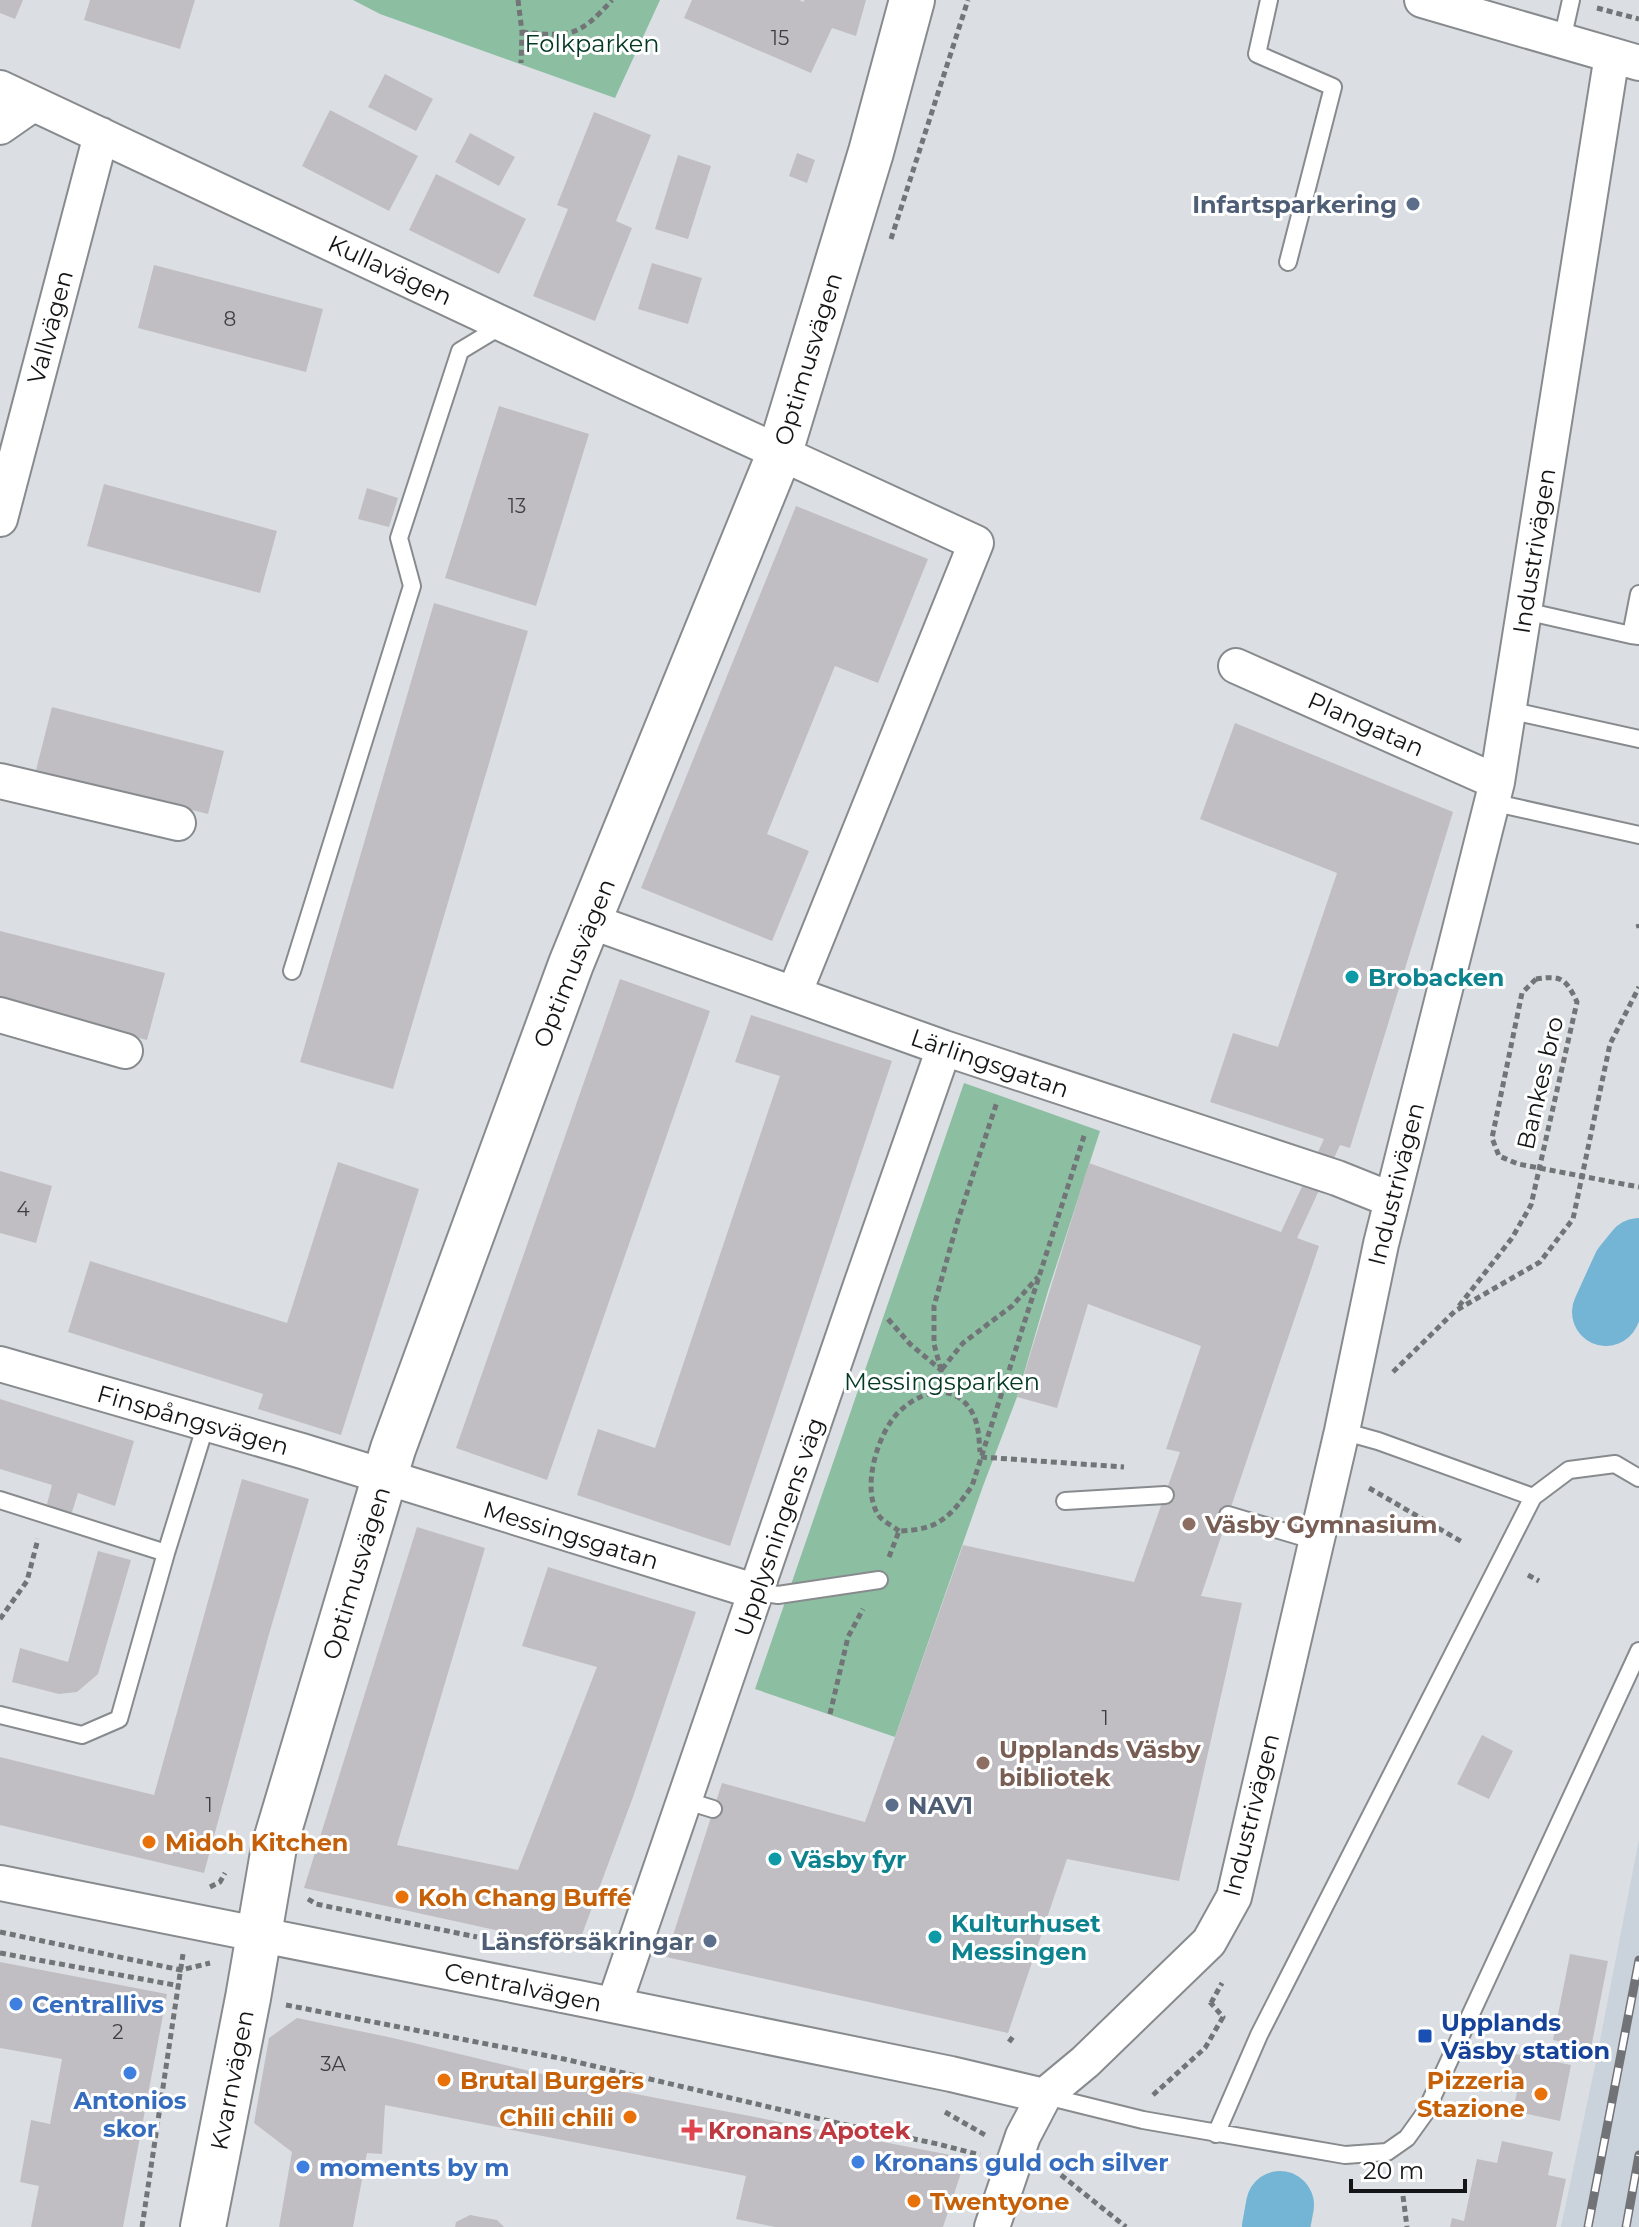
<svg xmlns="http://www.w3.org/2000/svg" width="1639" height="2227" viewBox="0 0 1639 2227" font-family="Montserrat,sans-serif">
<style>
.built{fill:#cad3dc}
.green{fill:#8cbea2}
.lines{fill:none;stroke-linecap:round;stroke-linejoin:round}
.river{stroke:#74b5d5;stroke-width:68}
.building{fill:#c0bec3}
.lane-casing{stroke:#878b8e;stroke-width:20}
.street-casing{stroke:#878b8e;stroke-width:38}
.secondary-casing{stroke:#878b8e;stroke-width:48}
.path{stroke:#727577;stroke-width:5;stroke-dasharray:6 4;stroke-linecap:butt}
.lane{stroke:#fff;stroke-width:16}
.street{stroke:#fff;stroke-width:34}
.secondary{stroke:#fff;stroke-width:44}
.rail-casing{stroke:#717376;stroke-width:9}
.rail{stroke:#fff;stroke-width:6;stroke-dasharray:18;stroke-linecap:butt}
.path-bridge{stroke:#727577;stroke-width:5;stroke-dasharray:6 4;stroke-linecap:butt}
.service-dot{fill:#5c6f8a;stroke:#fff;stroke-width:3}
.culture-dot{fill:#0f9aa8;stroke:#fff;stroke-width:3}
.education-dot{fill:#8d6e63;stroke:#fff;stroke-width:3}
.food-dot{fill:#e8710a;stroke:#fff;stroke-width:3}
.shop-dot{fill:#3f7fe0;stroke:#fff;stroke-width:3}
.transit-dot{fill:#1a4fb4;stroke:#fff;stroke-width:3}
.health-dot{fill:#e0444e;stroke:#fff;stroke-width:3}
.labels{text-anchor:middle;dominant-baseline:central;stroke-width:6;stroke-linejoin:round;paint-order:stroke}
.number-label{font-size:20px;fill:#3f3f41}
.park-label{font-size:24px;fill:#033823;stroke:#fff}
.service-label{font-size:24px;font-weight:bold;fill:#4e5e75;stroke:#fff;text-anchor:end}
.street-label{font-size:24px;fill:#141516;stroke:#fff}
.culture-label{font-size:24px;font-weight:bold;fill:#0d838f;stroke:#fff;text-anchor:start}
.education-label{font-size:24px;font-weight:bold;fill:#785e54;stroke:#fff;text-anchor:start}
.food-label{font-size:24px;font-weight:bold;fill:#c56008;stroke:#fff;text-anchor:start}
.shop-label{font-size:24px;font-weight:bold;fill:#366cbe;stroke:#fff;text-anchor:start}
.transit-label{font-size:24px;font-weight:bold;fill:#164399;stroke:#fff;text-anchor:start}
.health-label{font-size:24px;font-weight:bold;fill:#be3a42;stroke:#fff;text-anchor:start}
</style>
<rect width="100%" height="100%" fill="#dbdfe3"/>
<path class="built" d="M1639,1839V2227H1561L1596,2061Z"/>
<path class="green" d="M353,0H660L615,98L380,14Z
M964,1083L1100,1131L1048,1291L1017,1397L983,1486L895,1737L755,1689Z"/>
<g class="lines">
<path class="river" d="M1606,1312L1626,1268L1639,1252
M1276,2227L1280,2205"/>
</g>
<path class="building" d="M0,0H23L15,19L0,13Z
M90,0H195L180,49L84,20Z
M692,0H799L804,2V0H866L856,36L832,28L811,73L684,18Z
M385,74L433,99L416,131L368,107Z
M330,110L418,156L389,211L302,166Z
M594,112L651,135L616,221L632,228L595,321L533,296L568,209L557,205Z
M470,133L515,157L499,186L455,162Z
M797,153L815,160L807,183L789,176Z
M678,155L711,166L688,239L655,229Z
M436,174L526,219L499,274L409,230Z
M652,263L702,278L688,324L638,309Z
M154,265L323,309L306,372L138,328Z
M499,406L589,434L536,606L445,578Z
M104,484L277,531L260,593L87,546Z
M367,488L398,498L389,527L358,519Z
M796,506L928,559L878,683L835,666L767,834L809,851L772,941L641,888Z
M434,603L528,631L393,1089L300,1062Z
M52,707L224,751L208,814L36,770Z
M1235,723L1453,812L1350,1148L1340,1145L1297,1238L1319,1246L1201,1596L1242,1603L1179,1881L1067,1859L1008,2033L666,1957L722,1783L865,1822L963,1545L1134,1582L1180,1452L1166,1449L1201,1346L1088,1304L1057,1408L1017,1397L1089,1163L1281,1232L1324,1139L1210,1102L1233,1033L1278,1047L1337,873L1200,819Z
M0,931L165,973L147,1040L0,1003Z
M620,979L710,1011L547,1480L456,1448Z
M751,1015L892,1061L730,1546L577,1495L598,1429L655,1448L780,1076L735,1062Z
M338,1162L419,1189L341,1435L258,1409L263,1394L68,1332L90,1261L287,1323Z
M0,1171L52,1186L36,1243L0,1233Z
M0,1399L134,1441L115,1506L78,1493L72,1512L57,1514L47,1504L52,1485L0,1469Z
M242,1479L309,1499L269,1634L204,1873L0,1825V1757L154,1795Z
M417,1527L485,1548L397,1845L518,1870L597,1667L522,1646L548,1567L696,1612L633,1797L577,1948L304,1888Z
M98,1551L131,1560L98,1674L77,1692L59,1694L12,1682L20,1648L68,1662Z
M1482,1735L1513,1751L1489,1799L1457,1784Z
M1570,1954L1608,1961L1591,2048L1553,2040Z
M0,1962L167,1994L123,2227H31L39,2186L20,2182L31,2120L50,2124L62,2059L0,2048Z
M297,2018L393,2038L579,2083L966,2158L943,2227H775L736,2219L746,2176L385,2105L382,2154L367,2153L353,2227H279L292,2152L254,2123L269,2038Z
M1511,2053L1571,2065L1560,2121L1513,2111L1520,2077L1507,2074Z
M1502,2141L1553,2152L1548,2175L1566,2179L1556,2227H1450L1452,2218L1464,2221L1477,2159L1497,2163Z
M470,2215L497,2220L504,2227H455L456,2222Z"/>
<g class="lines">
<g class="lane-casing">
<path id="lane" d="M1269,0L1257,54L1333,87L1288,262
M1562,40L1571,0
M1639,594L1631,635L1639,636
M1525,611L1631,635
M1508,710L1639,739
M1491,802L1639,835
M292,971L412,586L399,538L460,351L503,325
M1342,1431L1378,1441L1533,1497
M0,1500L166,1553L119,1719L82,1735L0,1715
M1065,1501L1165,1495
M1228,1515L1316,1541
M166,1553L206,1424
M757,1592L778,1595L879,1580
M684,1800L713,1809
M1046,2096L1143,2120L1345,2155L1387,2152L1407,2138L1425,2113L1639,1651
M1216,2134L1259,2035L1533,1497L1569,1470L1615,1464L1639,1478"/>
</g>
<g class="street-casing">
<path id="street" d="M1422,0L1639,63
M0,88L626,382L976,543L794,994
M0,127L33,104
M0,519L101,135
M1236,666L1497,782
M0,781L178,823
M590,921L944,1048L1337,1178L1392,1200
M0,1015L125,1051
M0,1364L302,1451L757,1592
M0,1883L578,1998L951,2074L1044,2096
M614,2005L861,1285L944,1048
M992,2227L1023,2136L1044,2096L1085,2062L1209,1942L1234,1897L1342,1431L1381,1244L1497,782L1612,55"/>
</g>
<g class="secondary-casing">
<path id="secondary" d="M203,2227L248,1998L274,1847L393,1449L571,964L780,452L871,152L912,0"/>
</g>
<path class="path" d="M518,0L522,32L521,63
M1597,8L1639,19
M522,32C570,37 579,37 612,0
M891,239L968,0
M1638,924L1639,928
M1459,1306L1512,1238L1531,1205L1577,1002C1566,979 1562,975 1536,979
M888,1319L910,1344L941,1370L943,1391
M942,1369L963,1343L1012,1306L1038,1277
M941,1370L934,1344V1306L958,1220L997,1102
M1393,1372L1455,1311L1540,1262L1573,1219L1610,1044L1639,987
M981,1457L1124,1467
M1369,1488L1464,1543
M899,1531C893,1526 884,1522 879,1516C860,1489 878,1429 902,1409C926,1388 958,1383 974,1416C979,1428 979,1440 980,1452
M889,1557L899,1531C939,1530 950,1517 972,1486L1085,1133
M1528,1575L1539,1581
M0,1619L27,1581L38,1539
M830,1714L848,1637L863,1609
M210,1887L220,1882L225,1873
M308,1899L316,1904L477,1937
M0,1932L181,1970L210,1963
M0,1953L180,1986
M1211,2003L1222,1983
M286,2005L564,2059L842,2124L938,2144L980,2155
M1009,2042L1015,2034
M1153,2095L1205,2048L1223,2017L1209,2001
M945,2112L985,2135
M1061,2175L1126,2227
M1403,2196L1407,2227
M142,2227L183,1954"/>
<use href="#lane" class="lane"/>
<use href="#street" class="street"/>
<use href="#secondary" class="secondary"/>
<g class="rail-casing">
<path id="rail" d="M1588,2227L1639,1960
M1626,2227L1639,2155"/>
</g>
<use href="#rail" class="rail"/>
<path class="path-bridge" d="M1536,979L1522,993L1492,1138L1499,1156L1518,1164L1639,1187"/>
</g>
<g class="service-dot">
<circle cx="1413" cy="204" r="8"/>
<circle cx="892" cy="1805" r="8"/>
<circle cx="710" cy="1941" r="8"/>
</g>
<g class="culture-dot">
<circle cx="1352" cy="977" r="8"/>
<circle cx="775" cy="1859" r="8"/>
<circle cx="935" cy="1937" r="8"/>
</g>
<g class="education-dot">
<circle cx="1189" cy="1524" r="8"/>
<circle cx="983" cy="1763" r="8"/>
</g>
<g class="food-dot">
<circle cx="149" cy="1842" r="8"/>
<circle cx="402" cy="1897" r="8"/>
<circle cx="444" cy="2080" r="8"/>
<circle cx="1541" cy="2094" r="8"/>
<circle cx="630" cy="2117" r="8"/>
<circle cx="914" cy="2201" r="8"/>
</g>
<g class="shop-dot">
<circle cx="16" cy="2004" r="8"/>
<circle cx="130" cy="2073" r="8"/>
<circle cx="858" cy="2162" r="8"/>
<circle cx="303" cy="2167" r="8"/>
</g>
<rect class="transit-dot" x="1417" y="2028" width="16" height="16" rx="4"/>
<path class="health-dot" d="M688 2118h8v8h8v8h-8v8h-8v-8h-8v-8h8z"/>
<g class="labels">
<g class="number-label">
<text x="780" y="38">15</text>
<text x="230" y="319">8</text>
<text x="517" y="506">13</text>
<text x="23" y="1209">4</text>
<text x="1105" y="1718">1</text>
<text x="209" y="1805">1</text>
<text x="118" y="2032">2</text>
<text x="333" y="2064">3A</text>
</g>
<g class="park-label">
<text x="592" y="43">Folkparken</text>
<text x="942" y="1381">Messingsparken</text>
</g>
<g class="service-label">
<text x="1397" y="204">Infartsparkering</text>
<text x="908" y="1805" text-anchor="start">NAV1</text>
<text x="694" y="1941">Länsförsäkringar</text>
</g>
<g class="street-label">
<text transform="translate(390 270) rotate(25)">Kullavägen</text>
<text transform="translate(50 327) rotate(-75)">Vallvägen</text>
<text transform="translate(808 359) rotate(-73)">Optimusvägen</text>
<text transform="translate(1534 551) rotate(-81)">Industrivägen</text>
<text transform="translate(1366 724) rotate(24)">Plangatan</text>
<text transform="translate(574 963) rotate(-68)">Optimusvägen</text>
<text transform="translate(990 1063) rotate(19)">Lärlingsgatan</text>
<text transform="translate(1540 1083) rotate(-77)">Bankes bro</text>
<text transform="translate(1396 1184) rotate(-76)">Industrivägen</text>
<text transform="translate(193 1420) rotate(16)">Finspångsvägen</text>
<text transform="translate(779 1527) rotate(-71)">Upplysningens väg</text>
<text transform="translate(571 1535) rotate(17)">Messingsgatan</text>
<text transform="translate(356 1573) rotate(-73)">Optimusvägen</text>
<text transform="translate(1251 1815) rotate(-76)">Industrivägen</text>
<text transform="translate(523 1987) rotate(12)">Centralvägen</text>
<text transform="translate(232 2080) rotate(-79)">Kvarnvägen</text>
</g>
<g class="culture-label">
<text x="1368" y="977">Brobacken</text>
<text x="791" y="1859">Väsby fyr</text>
<text x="951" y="1923">Kulturhuset<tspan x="951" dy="28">Messingen</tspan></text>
</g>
<g class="education-label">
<text x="1205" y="1524">Väsby Gymnasium</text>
<text x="999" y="1749">Upplands Väsby<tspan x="999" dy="28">bibliotek</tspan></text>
</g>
<g class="food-label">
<text x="165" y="1842">Midoh Kitchen</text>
<text x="418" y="1897">Koh Chang Buffé</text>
<text x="460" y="2080">Brutal Burgers</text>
<text x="1525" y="2080" text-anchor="end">Pizzeria<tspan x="1525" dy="28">Stazione</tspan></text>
<text x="614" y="2117" text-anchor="end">Chili chili</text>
<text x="930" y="2201">Twentyone</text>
</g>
<g class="shop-label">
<text x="32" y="2004">Centrallivs</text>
<text x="130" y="2100" text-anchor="middle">Antonios<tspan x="130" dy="28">skor</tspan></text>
<text x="874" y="2162">Kronans guld och silver</text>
<text x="319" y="2167">moments by m</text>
</g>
<g class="transit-label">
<text x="1441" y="2022">Upplands<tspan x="1441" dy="28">Väsby station</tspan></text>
</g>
<g class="health-label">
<text x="708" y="2130">Kronans Apotek</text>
</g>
</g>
<path d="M1351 2179v12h114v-12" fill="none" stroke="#141516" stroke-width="4"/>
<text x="1363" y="2179" font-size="24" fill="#141516" stroke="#ffffff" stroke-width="6" paint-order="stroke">20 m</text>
</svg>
